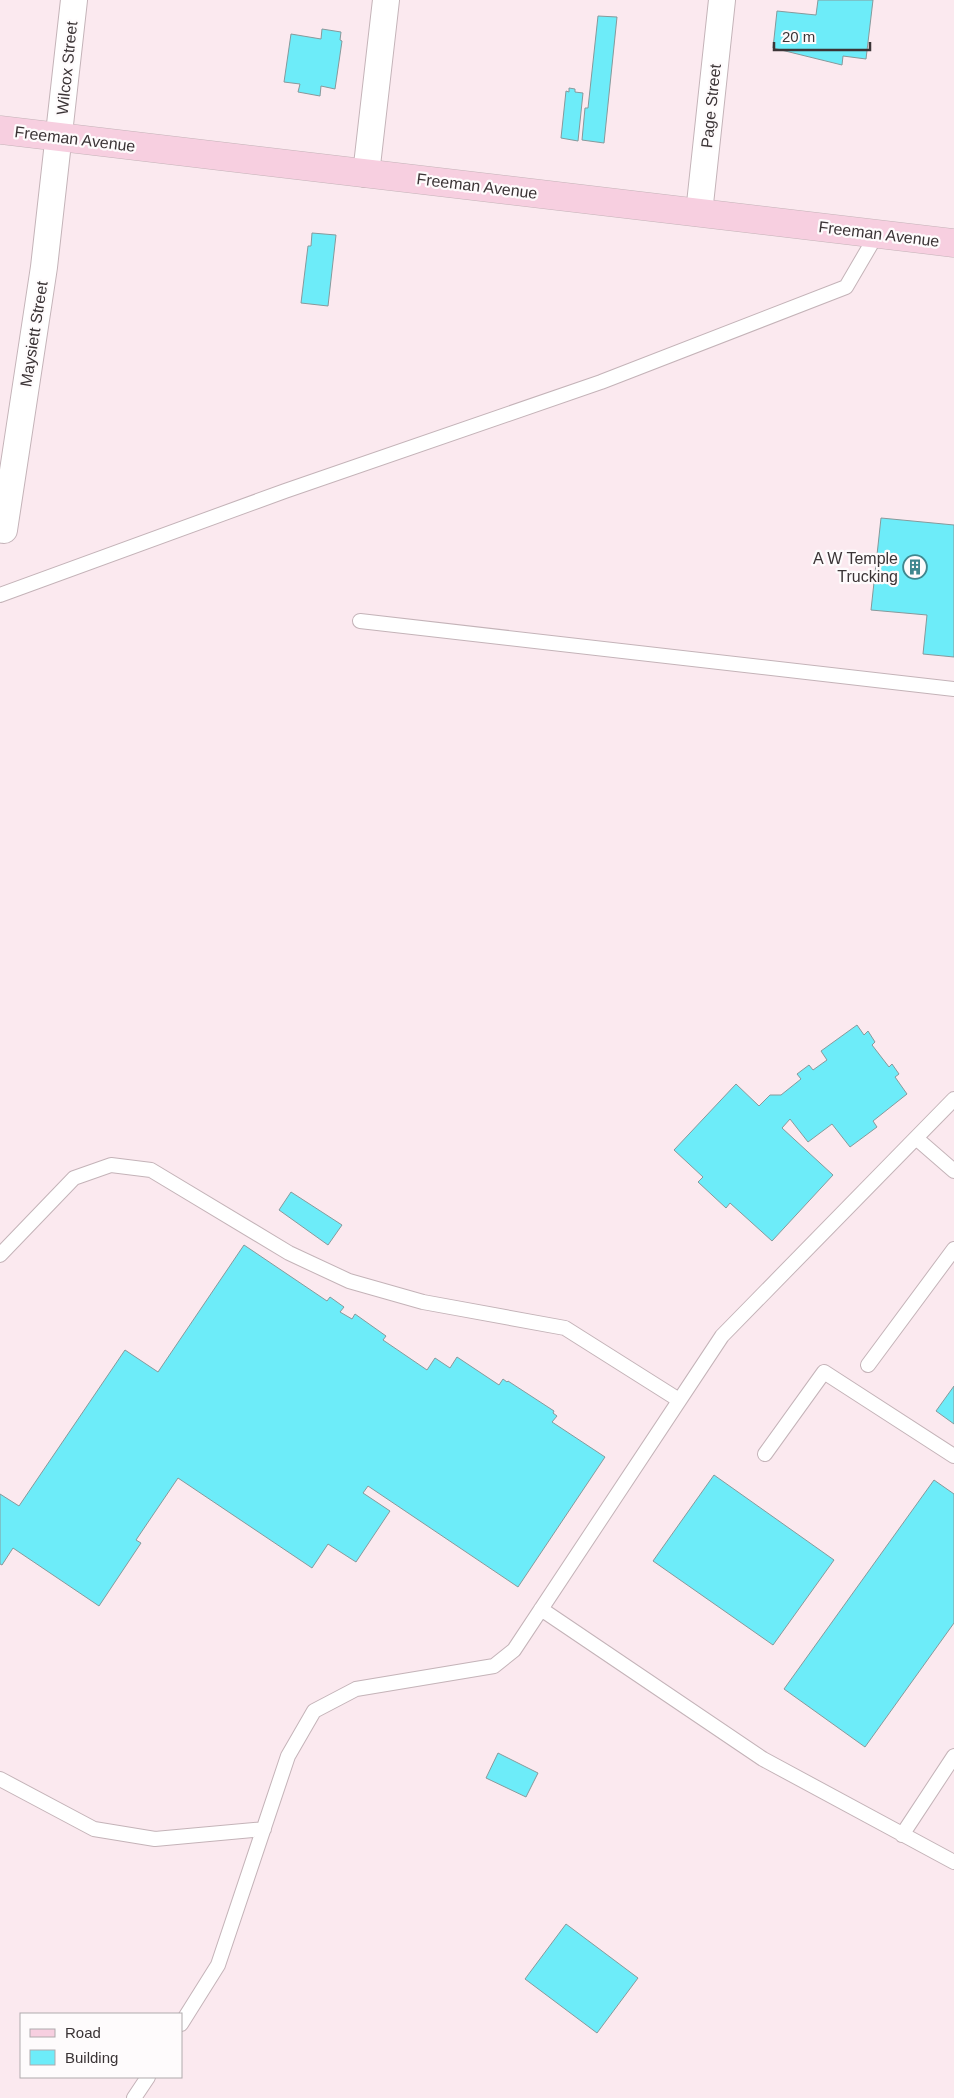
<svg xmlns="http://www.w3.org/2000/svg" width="954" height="2098" viewBox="0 0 954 2098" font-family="Helvetica,sans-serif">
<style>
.building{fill:#6decf9;stroke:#87999b}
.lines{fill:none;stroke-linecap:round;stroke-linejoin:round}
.lane-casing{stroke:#c4b3b8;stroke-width:16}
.street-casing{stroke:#c4b3b8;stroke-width:28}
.secondary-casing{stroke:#c4b3b8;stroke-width:29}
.lane{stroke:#fff;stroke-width:14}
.street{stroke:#fff;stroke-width:26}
.secondary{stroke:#f7cfe0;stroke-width:28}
.labels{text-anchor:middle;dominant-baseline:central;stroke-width:4.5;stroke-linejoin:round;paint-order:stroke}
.street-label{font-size:16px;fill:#3b3436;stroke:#fefbfc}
.poi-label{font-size:16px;fill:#3b3436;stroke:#fefbfc;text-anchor:end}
</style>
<rect width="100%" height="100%" fill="#fbe9ef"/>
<path class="building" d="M818,0H873L866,59L843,56L842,65L773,48L777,11L816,15Z
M598,16L617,17L604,143L582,140L585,108H588Z
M322,29L341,32L340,40L342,41L335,89L321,86L320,96L298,92L300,84L284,82L291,34L321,39Z
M569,88L575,89V92L583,93L578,141L561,138L566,91L569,92Z
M312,233L336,235L328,306L301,303L308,246H311Z
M881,518L954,525V657L923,654L927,615L871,610Z
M857,1025L864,1035L868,1031L875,1042L872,1045L889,1067L892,1064L899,1074L895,1077L907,1094L873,1121L877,1127L850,1147L832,1124L808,1142L790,1119L782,1128L833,1175L772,1241L730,1203L726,1208L698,1182L703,1177L674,1150L736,1084L759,1106L770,1095H781L801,1079L797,1074L809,1065L813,1070L827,1060L821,1051Z
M291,1192L342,1225L328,1245L279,1210Z
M244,1245L327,1301L330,1297L344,1307L340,1312L352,1319L355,1314L386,1336L383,1340L427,1370L435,1358L450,1368L457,1357L499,1385L503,1379L507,1382L508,1381L554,1411L553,1413L557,1416L552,1422L605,1457L518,1587L368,1486L363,1493L390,1511L356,1562L328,1544L312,1568L178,1478L136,1540L141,1543L99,1606L13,1548L2,1565L0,1564V1494L19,1506L125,1350L158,1372Z
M954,1386V1424L936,1411Z
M714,1475L834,1560L773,1645L653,1561Z
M934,1480L954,1494V1623L865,1747L784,1689Z
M498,1753L538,1773L526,1797L486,1778Z
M566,1924L638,1978L597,2033L525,1979Z"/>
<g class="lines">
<g class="lane-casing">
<path id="lane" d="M0,595L285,491L601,382L846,287L877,234
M360,621L954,689
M916,1138L954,1171
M0,1255L74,1178L111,1165L151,1170L289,1253L349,1281L423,1302L565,1328L679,1400
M868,1365L954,1249
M765,1454L824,1372L954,1456
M541,1609L763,1759L954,1862
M0,1779L94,1829L155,1839L264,1829
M902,1835L954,1756
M181,2024L218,1965L288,1756L314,1711L356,1689L494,1666L514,1650L722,1336L954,1099
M134,2098L148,2077"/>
</g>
<g class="street-casing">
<path id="street" d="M366,174L386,0
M699,213L722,0
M4,530L44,267L74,0"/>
</g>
<g class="secondary-casing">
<path id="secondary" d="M0,130L954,243"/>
</g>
<use href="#lane" class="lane"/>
<use href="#street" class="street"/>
<use href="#secondary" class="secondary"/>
</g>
<defs>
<g id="building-ring" transform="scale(1.25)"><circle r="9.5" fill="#fefbfc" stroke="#40878f" stroke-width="1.5"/><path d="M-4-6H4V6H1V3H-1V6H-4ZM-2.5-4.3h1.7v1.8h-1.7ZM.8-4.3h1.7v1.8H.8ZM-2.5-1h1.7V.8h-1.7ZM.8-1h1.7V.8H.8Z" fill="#40878f"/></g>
</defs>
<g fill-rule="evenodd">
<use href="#building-ring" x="915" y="567"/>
</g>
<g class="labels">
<g class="street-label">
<text transform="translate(67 68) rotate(-84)">Wilcox Street</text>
<text transform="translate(711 106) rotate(-84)">Page Street</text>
<text transform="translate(75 139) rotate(7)">Freeman Avenue</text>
<text transform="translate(477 186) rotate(7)">Freeman Avenue</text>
<text transform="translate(879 234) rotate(7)">Freeman Avenue</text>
<text transform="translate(34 334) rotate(-81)">Maysiett Street</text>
</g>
<g class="poi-label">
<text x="898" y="558">A W Temple<tspan x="898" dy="18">Trucking</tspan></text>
</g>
</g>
<rect x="20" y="2013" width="162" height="65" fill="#fefbfc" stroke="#b0abad"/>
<rect x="30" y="2029" width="25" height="8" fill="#f7cfe0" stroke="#b0abad"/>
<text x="65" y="2038" font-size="15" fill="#3b3436">Road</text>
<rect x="30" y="2050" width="25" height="15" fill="#6decf9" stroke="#b0abad"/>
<text x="65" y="2063" font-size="15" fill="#3b3436">Building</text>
<path d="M774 42v8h96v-8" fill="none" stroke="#3b3436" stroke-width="2.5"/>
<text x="782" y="42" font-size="15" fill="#3b3436" stroke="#fefbfc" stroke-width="4" paint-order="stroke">20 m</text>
</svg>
